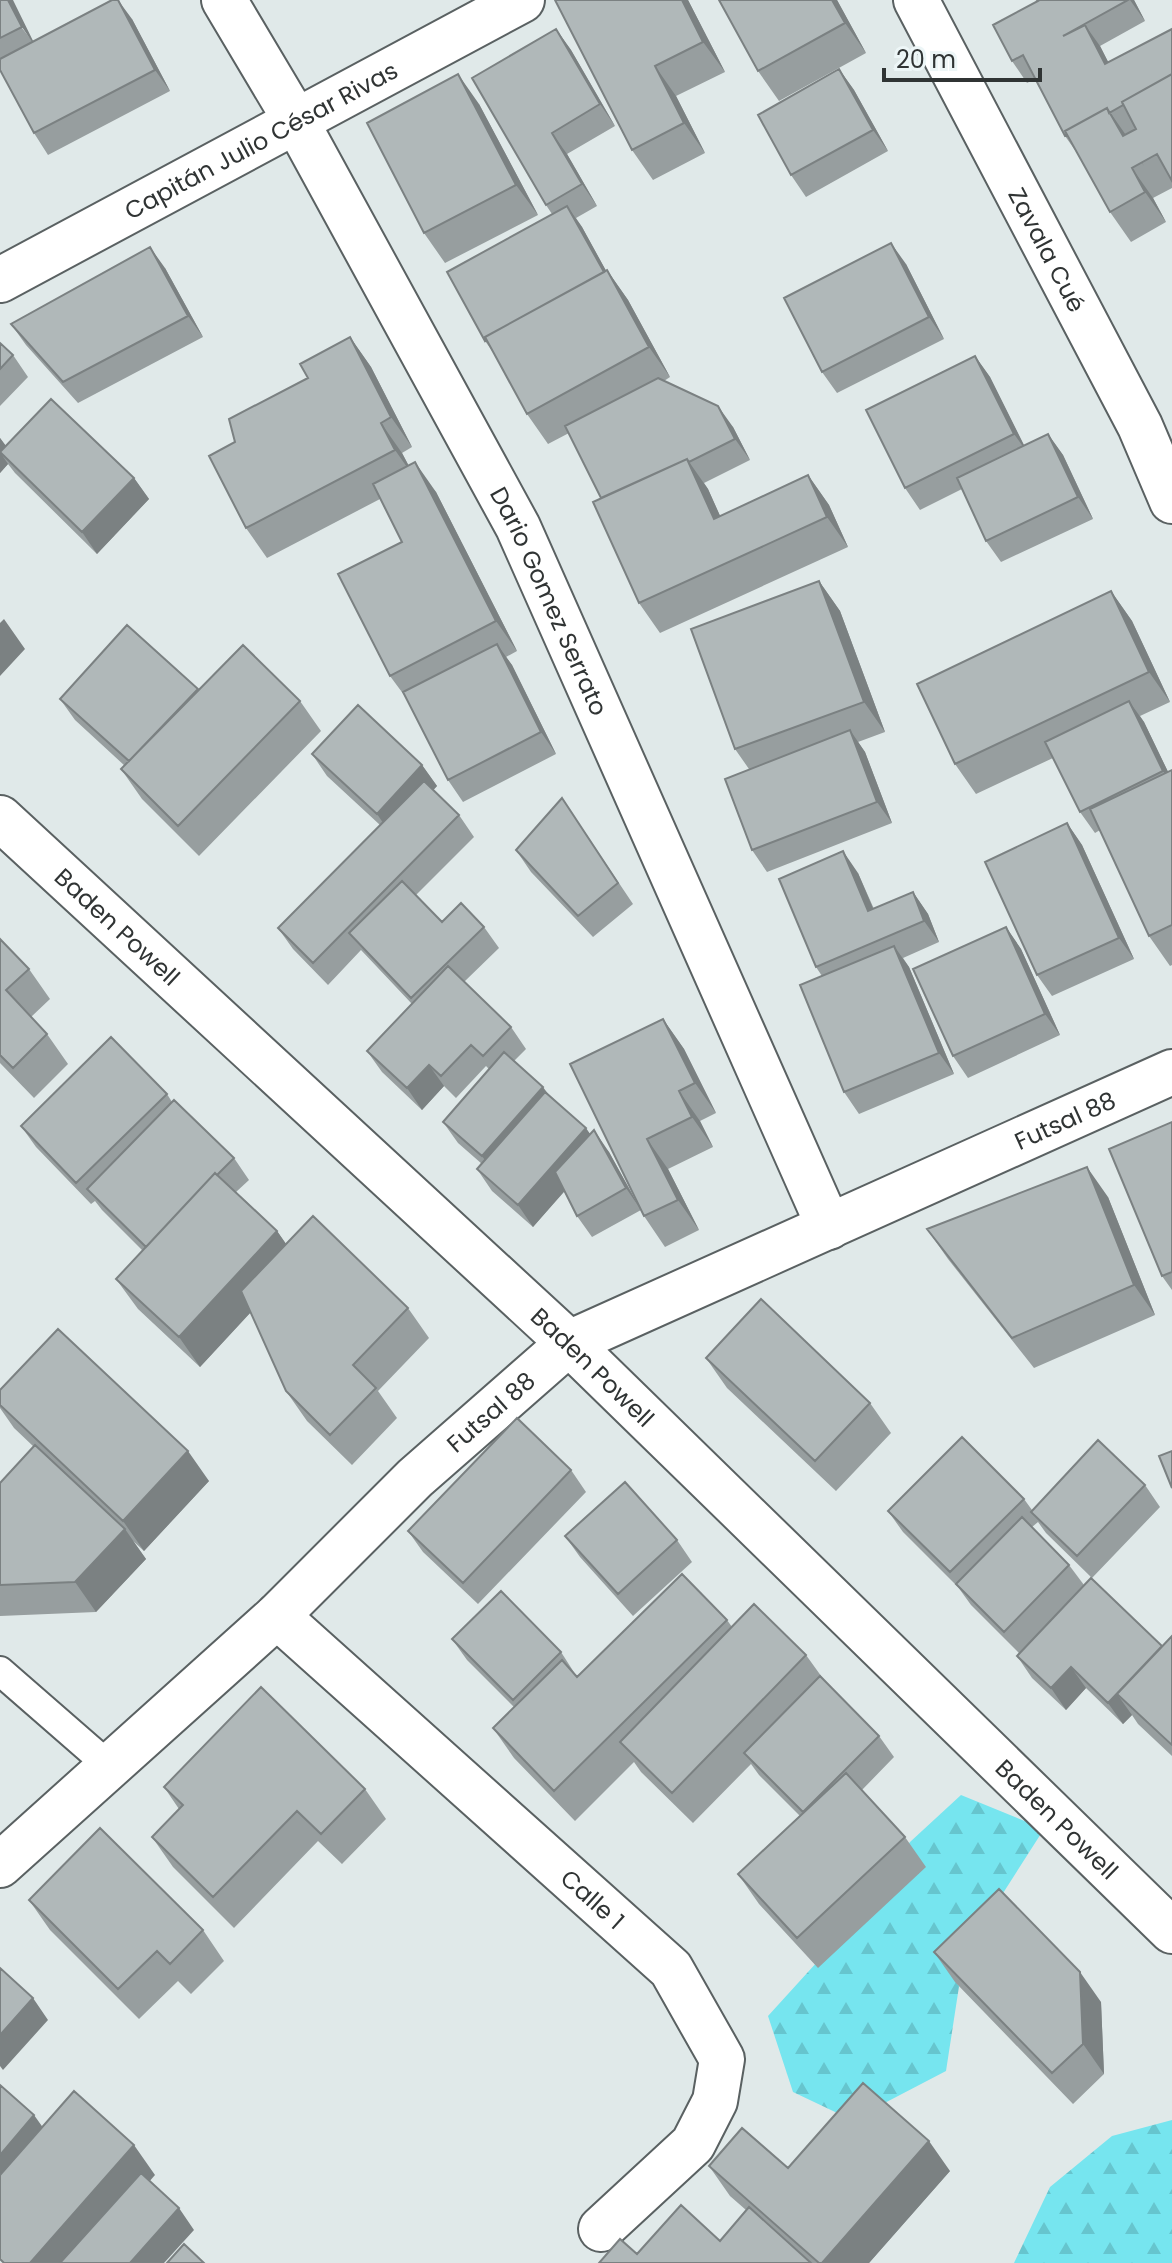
<svg xmlns="http://www.w3.org/2000/svg" width="1172" height="2263" viewBox="0 0 1172 2263" font-family="Poppins,sans-serif">
<style>
.forest{fill:url(#forest-firs)}
.lines{fill:none;stroke-linecap:round;stroke-linejoin:round}
.service-casing{stroke:#5a6162;stroke-width:32}
.minor-casing{stroke:#5a6162;stroke-width:48}
.service{stroke:#fff;stroke-width:28}
.minor{stroke:#fff;stroke-width:44}
.wall{fill:#979e9f}
.shaded-wall{fill:#7b8182}
.building{fill:#b0b8b9;stroke:#7b8182;stroke-width:2}
.labels{text-anchor:middle;dominant-baseline:central;stroke-width:6;stroke-linejoin:round;paint-order:stroke}
.street-label{font-size:24px;fill:#303434;stroke:#edf6f7}
</style>
<defs>
<pattern id="forest-firs" width="22" height="20" patternUnits="userSpaceOnUse" patternTransform="scale(2)"><rect width="22" height="20" fill="#76e5ef"/><path d="M5 1l3.5 6h-7zM16 11l3.5 6h-7z" fill="#66c5ce"/></pattern>
</defs>
<rect width="100%" height="100%" fill="#e0e9e9"/>
<path class="forest" d="M961,1795L1044,1829L964,1954L946,2071L852,2120L793,2092L768,2016L858,1917L910,1842Z
M1172,2120V2263H1014L1050,2187L1112,2136Z"/>
<g class="lines">
<g class="service-casing">
<path id="service" d="M0,1671L109,1766"/>
</g>
<g class="minor-casing">
<g id="minor">
<path id="s1" d="M224,0L296,121L518,527L829,1227"/>
<path id="s2" d="M916,0L1140,426L1172,501"/>
<path id="s3" d="M0,280L522,0"/>
<path id="s4" d="M0,818L569,1343L1172,1931"/>
<path id="s5" d="M277,1616L671,1969L722,2059L715,2101L693,2144L601,2229"/>
<path id="s6" d="M0,1865L277,1616L415,1478L569,1343L1172,1072"/>
</g>
</g>
<use href="#service" class="service"/>
<use href="#minor" class="minor"/>
</g>
<path class="wall" d="M0,0L33,42L132,19L170,91L48,155L34,133L0,70Z
M555,0H688L725,72L676,96L705,153L653,180L632,150Z
M719,0H837L866,53L779,101L758,71Z
M1037,0H1134L1145,21L1100,46L1108,62L1172,29V188L1153,198L1166,222L1131,242L1110,212L1080,157L1065,136L1035,79L1027,83L1012,61L1038,1Z
M556,29L571,50L615,126L567,154L597,206L576,218L582,227L606,271L607,270L628,300L670,377L664,381L733,427L750,460L704,483L708,489L720,516L808,475L829,505L848,547L660,633L639,603L601,498L569,433L548,444L527,414L493,352L485,341L552,214L546,205Z
M839,69L854,90L888,151L806,197L791,175Z
M479,104L538,215L445,263L424,233Z
M906,264L944,339L837,393L822,372Z
M165,268L203,337L78,403L26,345L11,324Z
M350,337L371,367L412,447L402,453L409,466L436,492L517,651L506,657L512,665L556,754L463,802L448,780L407,699L390,676L402,542L380,499L267,558L246,528L235,442L308,378Z
M0,343L13,355L28,377L0,406Z
M975,356L990,377L1024,446L1048,434L1063,455L1093,519L1001,562L986,541L962,489L920,510L905,488Z
M0,438L6,446L134,478L149,499L97,554L15,473L8,464L0,473Z
M819,581L840,611L885,732L858,742L865,752L892,823L767,872L752,850L749,769L735,749Z
M1111,591L1132,621L1170,702L1140,716L1144,722L1168,772L1172,770V965L1170,966L1149,936L1100,830L1095,833L1080,812L1053,758L976,794L955,764Z
M199,690L300,701L321,731L199,856L142,799L121,769L125,766L75,720L60,699Z
M312,754L422,765L437,786L433,790L459,815L474,837L416,895L442,922L484,927L499,948L464,982L511,1027L526,1049L514,1061L609,1152L641,1210L592,1237L577,1216L564,1191L533,1227L492,1191L477,1169L482,1164L458,1143L443,1122L489,1069L486,1066L456,1098L444,1086L422,1110L382,1072L367,1051L412,1004L361,950L328,985L293,949L278,928L380,825L327,776Z
M562,798L633,904L593,937L531,872L516,850Z
M1067,823L1082,845L1134,959L1052,996L1037,975Z
M858,873L874,909L913,892L928,914L939,942L903,958L909,967L954,1074L859,1114L844,1092L822,976L816,967Z
M1006,927L1021,949L1060,1035L968,1078L953,1056Z
M0,939L29,969L50,999L31,1017L47,1034L68,1064L34,1098L0,1063Z
M663,1019L684,1049L716,1113L700,1121L713,1147L668,1169L699,1230L665,1247L644,1216L570,1064Z
M167,1094L172,1102L234,1158L249,1180L236,1192L277,1231L286,1244L408,1308L429,1338L378,1391L397,1418L352,1465L307,1421L286,1391L251,1312L200,1367L138,1309L116,1279L143,1251L102,1210L95,1201L91,1204L36,1147L21,1126Z
M1172,1122V1290L1162,1276Z
M1108,1197L1155,1315L1034,1368L948,1259L927,1229Z
M706,1358L870,1403L891,1433L836,1491L727,1388Z
M0,1390L209,1481L144,1551L132,1540L146,1559L96,1612L0,1616V1483L34,1447L14,1428L0,1408Z
M571,1470L586,1492L478,1604L423,1552L408,1531Z
M1145,1485L1160,1507L1092,1578L1046,1533L1038,1522L1032,1527L1069,1565L1084,1585L1162,1646L1172,1636V1756L1138,1724L1132,1715L1123,1724L1086,1688L1066,1710L1032,1678L1017,1656L1019,1653L971,1605L958,1587L903,1532L888,1511L1024,1499L1032,1510Z
M565,1536L677,1540L692,1562L633,1616L580,1557Z
M727,1620L732,1627L806,1655L824,1680L879,1736L894,1757L862,1790L905,1837L926,1867L818,1968L759,1904L738,1874L800,1816L759,1775L751,1764L693,1823L641,1772L634,1762L575,1821L514,1758L493,1728L514,1707L467,1660L452,1639L561,1652L577,1677Z
M164,1787L365,1789L386,1819L342,1864L318,1841L234,1928L173,1867L152,1837L179,1809Z
M29,1900L203,1930L224,1961L191,1994L178,1981L139,2019L50,1930Z
M934,1952L1101,2002L1104,2074L1073,2104L955,1982Z
M709,2166L788,2168L950,2171L869,2263H599L637,2254L720,2241L746,2210L730,2196Z"/>
<path class="shaded-wall" d="M8,0H13L37,49L22,27Z
M118,0L132,19L170,91L155,70Z
M682,0H688L725,72L703,42Z
M832,0H837L866,53L845,23Z
M1130,0H1134L1145,21Z
M1085,25L1100,46L1120,85L1105,64Z
M556,29L571,50L615,126L600,104Z
M655,66L676,96L705,153L684,123Z
M839,69L854,90L888,151L873,130Z
M458,74L479,104L538,215L516,185Z
M1107,108L1128,138L1144,166L1123,136Z
M552,133L567,154L597,206L582,184Z
M1132,168L1153,198L1166,222L1145,192Z
M567,206L582,227L620,296L605,274Z
M891,243L906,264L944,339L929,317Z
M150,247L165,268L203,337L188,316Z
M607,270L628,300L670,377L649,347Z
M350,337L371,367L412,447L391,417Z
M975,356L990,377L1029,455L1014,434Z
M718,406L733,427L750,460L735,439Z
M381,423L402,453L416,480L395,450Z
M1048,434L1063,455L1093,519L1078,497Z
M0,438L14,457L0,452Z
M0,452L8,464L0,473Z
M687,459L708,489L735,549L714,519Z
M415,462L436,492L517,651L496,621Z
M808,475L829,505L848,547L827,517Z
M134,478L149,499L97,554L82,532Z
M819,581L840,611L885,732L864,702Z
M1111,591L1132,621L1170,702L1149,672Z
M4,619L25,649L0,676V623Z
M497,644L512,665L556,754L541,732Z
M1129,701L1144,722L1172,780V784L1163,771Z
M850,730L865,752L892,823L877,802Z
M422,765L437,786L392,836L377,814Z
M1067,823L1082,845L1134,959L1119,938Z
M843,851L858,873L883,932L868,911Z
M913,892L928,914L939,942L924,921Z
M1006,927L1021,949L1060,1035L1045,1014Z
M894,946L909,967L954,1074L939,1053Z
M663,1019L684,1049L716,1113L695,1083Z
M429,1065L444,1086L422,1110L407,1088Z
M543,1087L558,1108L497,1178L482,1156Z
M679,1091L700,1121L713,1147L692,1117Z
M586,1128L601,1150L533,1227L518,1205Z
M594,1130L609,1152L641,1210L626,1188Z
M647,1139L668,1169L699,1230L678,1200Z
M1087,1167L1108,1197L1155,1315L1134,1285Z
M277,1231L298,1261L200,1367L179,1337Z
M188,1451L209,1481L144,1551L123,1521Z
M125,1529L146,1559L96,1612L75,1582Z
M1162,1646L1117,1694L1132,1715L1123,1724L1108,1703Z
M1071,1667L1086,1688L1066,1710L1051,1688Z
M1080,1972L1101,2002L1104,2074L1083,2044Z
M33,1998L48,2020L3,2070L0,2066V2035Z
M34,2115L49,2136L0,2193V2155Z
M929,2141L950,2171L869,2263H822Z
M134,2145L155,2175L78,2263H30Z
M179,2208L194,2230L164,2263H130Z"/>
<path class="building" d="M0,0H8L22,27L0,38Z
M112,0H118L155,70L34,133L0,70V59Z
M555,0H682L703,42L655,66L684,123L632,150Z
M719,0H832L845,23L758,71Z
M1037,0H1128L1063,36L1085,25L1105,64L1172,29V74L1122,102L1123,105L1109,113L1107,108L1065,131L1067,135L1065,136L1023,55L1012,61L993,25L1038,1Z
M556,29L600,104L552,133L582,184L546,205L472,78Z
M839,69L873,130L791,175L758,115Z
M458,74L516,185L424,233L367,123Z
M1172,74V181L1157,154L1132,168L1145,192L1110,212L1065,131L1107,108L1123,136L1136,129L1122,102Z
M567,206L604,272L485,337L486,340L485,341L447,272Z
M891,243L929,317L822,372L784,298Z
M150,247L188,316L63,382L11,324Z
M607,270L649,347L527,414L485,337Z
M350,337L391,417L381,423L395,450L246,528L209,456L235,442L229,419L308,378L300,364Z
M0,343L13,355L0,369Z
M975,356L1014,434L905,488L866,410Z
M658,378L718,406L735,439L689,462L687,459L601,498L565,426Z
M51,399L134,478L82,532L0,452Z
M1048,434L1078,497L986,541L957,478Z
M687,459L714,519L808,475L827,517L639,603L593,502Z
M415,462L496,621L390,676L338,574L402,542L373,484Z
M819,581L864,702L735,749L691,629Z
M1111,591L1149,672L955,764L917,684Z
M127,625L198,689L129,761L60,699Z
M497,644L541,732L448,780L403,692Z
M243,645L300,701L178,826L121,769Z
M1129,701L1163,771L1080,812L1045,742Z
M358,705L422,765L377,814L312,754Z
M850,730L877,802L752,850L725,779Z
M1172,770V925L1149,936L1090,809Z
M424,781L459,815L313,963L278,928Z
M562,798L618,883L578,916L516,850Z
M1067,823L1119,938L1037,975L985,862Z
M843,851L868,911L913,892L924,921L816,967L779,879Z
M402,881L442,922L461,903L484,927L411,998L349,933Z
M1006,927L1045,1014L953,1056L913,969Z
M0,939L29,969L6,990L47,1034L13,1068L0,1055Z
M894,946L939,1053L844,1092L800,985Z
M448,966L511,1027L483,1056L471,1045L441,1076L429,1065L407,1088L367,1051Z
M663,1019L695,1083L679,1091L692,1117L647,1139L678,1200L644,1216L570,1064Z
M111,1037L167,1094L76,1183L21,1126Z
M504,1052L543,1087L482,1156L443,1122Z
M545,1092L586,1128L518,1205L477,1169Z
M174,1100L234,1158L217,1175L215,1173L146,1247L87,1189Z
M1172,1122V1272L1162,1276L1109,1149Z
M594,1130L626,1188L577,1216L555,1172Z
M1087,1167L1134,1285L1012,1338L927,1229Z
M215,1173L277,1231L179,1337L116,1279Z
M313,1216L408,1308L353,1365L376,1388L330,1435L286,1391L241,1291Z
M761,1299L870,1403L815,1461L706,1358Z
M58,1329L188,1451L123,1521L0,1405V1390Z
M517,1418L571,1470L463,1583L408,1531Z
M962,1437L1024,1499L950,1572L888,1511Z
M1098,1440L1145,1485L1077,1556L1031,1512Z
M35,1445L125,1529L75,1582L0,1585V1483Z
M1172,1451V1488L1159,1456Z
M625,1482L677,1540L618,1594L565,1536Z
M1022,1517L1069,1565L1004,1632L956,1584Z
M682,1574L727,1620L554,1791L493,1728L562,1660L577,1677Z
M1091,1578L1162,1646L1108,1703L1071,1667L1051,1688L1017,1656Z
M501,1591L561,1652L513,1700L452,1639Z
M754,1604L806,1655L672,1793L620,1742Z
M1172,1636V1745L1117,1694Z
M820,1676L879,1736L803,1812L744,1753Z
M261,1687L365,1789L321,1834L297,1811L213,1897L152,1837L183,1805L164,1787Z
M846,1773L905,1837L797,1938L738,1874Z
M100,1828L203,1930L170,1964L157,1951L118,1989L29,1900Z
M999,1889L1080,1972L1083,2044L1052,2073L934,1952Z
M0,1968L33,1998L0,2035Z
M863,2083L929,2141L822,2263H819L709,2166L742,2128L788,2168Z
M0,2085L34,2115L0,2155Z
M74,2091L134,2145L30,2263H4L0,2259V2175Z
M141,2173L179,2208L130,2263H60Z
M681,2205L720,2241L749,2207L811,2263H599L620,2239L637,2254Z
M184,2244L204,2263H167Z"/>
<g class="labels">
<g class="street-label">
<text stroke="none"><textPath href="#s3" startOffset="296">Capitán Julio César Rivas</textPath></text>
<text stroke="none"><textPath href="#s2" startOffset="282">Zavala Cué</textPath></text>
<text stroke="none"><textPath href="#s1" startOffset="684">Dario Gomez Serrato</textPath></text>
<text stroke="none"><textPath href="#s4" startOffset="160">Baden Powell</textPath></text>
<text stroke="none"><textPath href="#s6" startOffset="1316">Futsal 88</textPath></text>
<text stroke="none"><textPath href="#s4" startOffset="808">Baden Powell</textPath></text>
<text stroke="none"><textPath href="#s6" startOffset="668">Futsal 88</textPath></text>
<text stroke="none"><textPath href="#s4" startOffset="1456">Baden Powell</textPath></text>
<text stroke="none"><textPath href="#s5" startOffset="424">Calle 1</textPath></text>
</g>
</g>
<path d="M884 68v12h156v-12" fill="none" stroke="#303434" stroke-width="4"/>
<text x="896" y="68" font-size="24" fill="#303434" stroke="#edf6f7" stroke-width="6" paint-order="stroke">20 m</text>
</svg>
